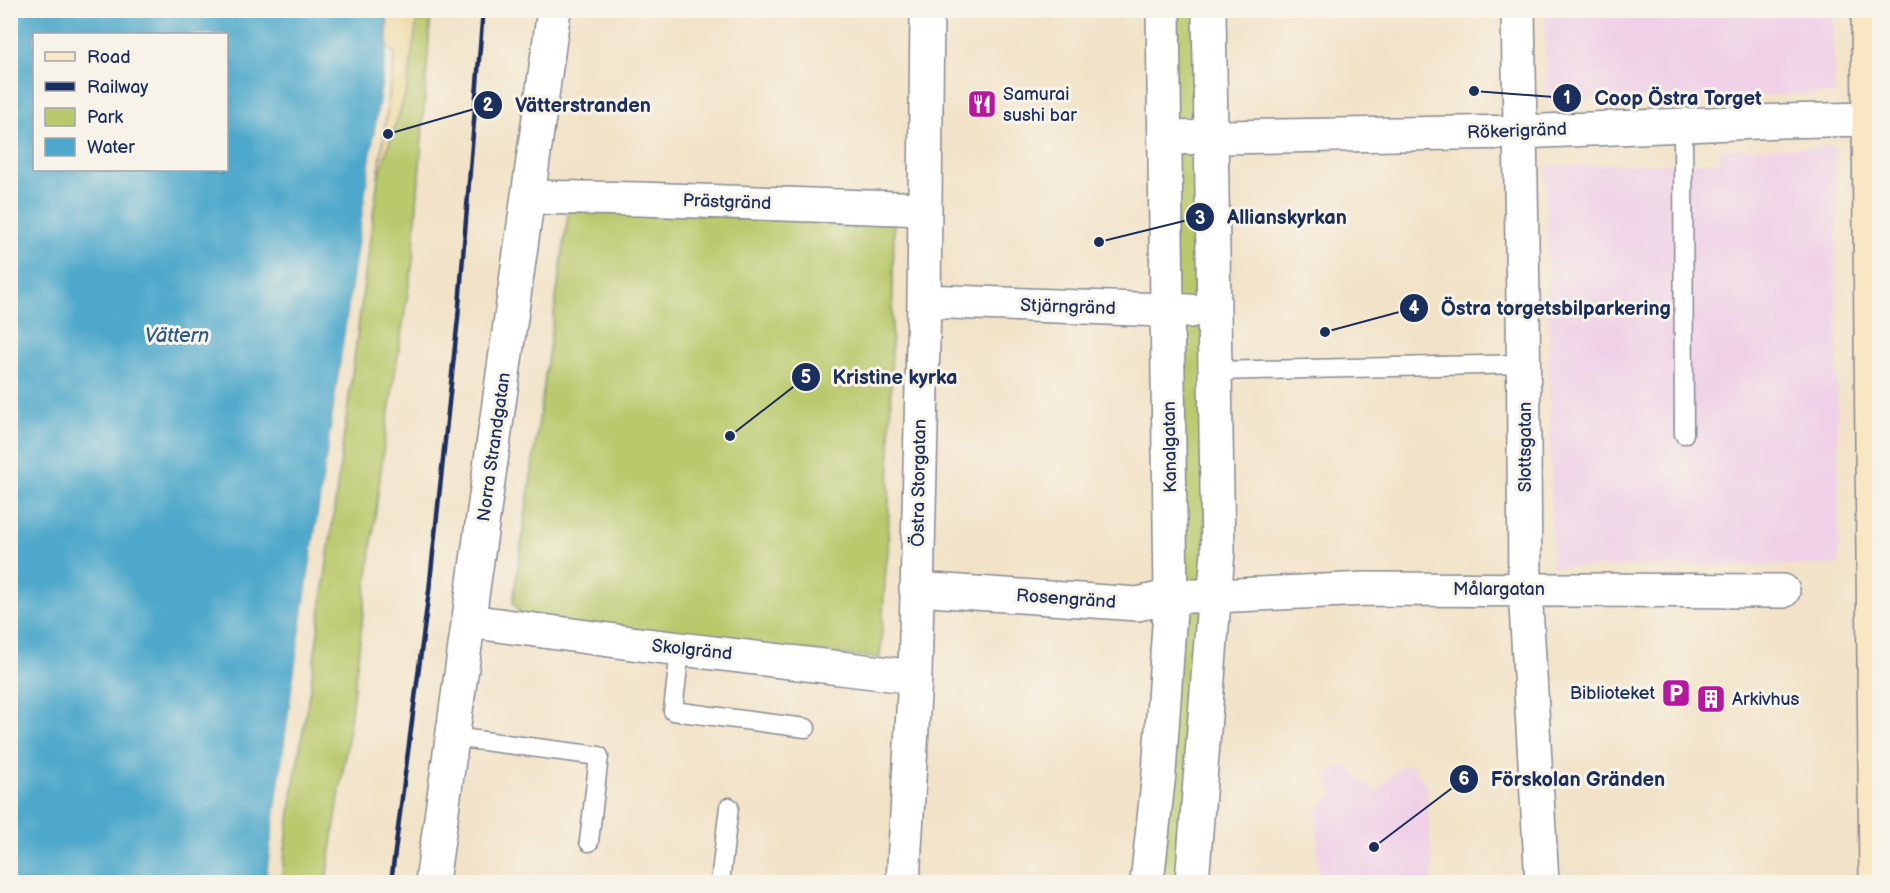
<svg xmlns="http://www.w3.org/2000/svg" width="1890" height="893" viewBox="0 0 1890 893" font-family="'Balsamiq Sans',sans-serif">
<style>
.built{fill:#efd0e7}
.green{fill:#b9c96c;stroke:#6a7c65;stroke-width:1.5}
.sand{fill:#eeda9e;stroke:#84847e;stroke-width:1.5}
.water{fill:#4da8cb;stroke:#346c94;stroke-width:1.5;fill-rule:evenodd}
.pier{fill:#f2e3c8}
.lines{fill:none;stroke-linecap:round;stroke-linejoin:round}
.service-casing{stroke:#868993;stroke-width:21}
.minor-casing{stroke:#868993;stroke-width:36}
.tertiary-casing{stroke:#868993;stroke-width:36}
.secondary-casing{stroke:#868993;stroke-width:36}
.service{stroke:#fff;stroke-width:18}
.minor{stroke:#fff;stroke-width:33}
.tertiary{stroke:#fff;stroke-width:33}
.secondary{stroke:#f9e7c3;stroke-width:33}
.rail{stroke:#1b2f5e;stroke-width:4.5}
.labels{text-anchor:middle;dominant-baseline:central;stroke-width:6;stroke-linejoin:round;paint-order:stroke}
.poi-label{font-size:18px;fill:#1b2f5e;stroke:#f7f3e8;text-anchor:start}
.street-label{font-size:18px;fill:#1b2f5e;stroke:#f7f3e8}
.water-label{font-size:20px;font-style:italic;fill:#2c5984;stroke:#f7f3e8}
.leader{fill:none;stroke:#1b2f5e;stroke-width:2}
.callout-dot{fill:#1b2f5e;stroke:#f7f3e8;stroke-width:2}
.mark-label{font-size:18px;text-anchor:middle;font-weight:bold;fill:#fff}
.callout-label{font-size:20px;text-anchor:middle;font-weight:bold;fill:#1b2f5e;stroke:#f7f3e8;stroke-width:6;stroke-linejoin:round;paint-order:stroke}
</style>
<rect width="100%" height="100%" fill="#f7f3e8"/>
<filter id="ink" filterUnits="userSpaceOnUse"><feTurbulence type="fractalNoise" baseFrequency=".0167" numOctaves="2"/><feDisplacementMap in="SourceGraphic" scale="12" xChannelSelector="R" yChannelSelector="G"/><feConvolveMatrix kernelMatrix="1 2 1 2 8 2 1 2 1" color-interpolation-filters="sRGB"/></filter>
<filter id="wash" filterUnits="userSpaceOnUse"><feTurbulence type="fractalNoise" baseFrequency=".008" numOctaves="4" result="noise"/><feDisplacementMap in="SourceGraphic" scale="24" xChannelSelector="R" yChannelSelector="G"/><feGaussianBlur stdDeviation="1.35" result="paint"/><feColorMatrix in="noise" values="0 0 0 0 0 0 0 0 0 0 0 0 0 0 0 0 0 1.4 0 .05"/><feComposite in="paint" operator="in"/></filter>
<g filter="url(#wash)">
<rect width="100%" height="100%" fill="#f2e3c8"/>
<path class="built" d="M1545,11H1833L1834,94L1546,100Z
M1835,147L1839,565L1552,567L1546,166L1720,162V149Z
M1410,765L1427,785L1433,882H1319L1317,812L1333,792L1328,786V775L1337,767L1347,766L1375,793L1401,766Z"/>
<path class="green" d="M418,11H431L413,261L385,437L347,745L326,882H281L293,788L311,684L378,178L407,89Z
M1163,11H1209L1213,311L1192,882H1145L1159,773Z
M569,208L894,222L888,553L886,567L880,658L529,626L513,603Z"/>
<path class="sand" d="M387,11H418L407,89L378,178L395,53L387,49Z"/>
<path class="water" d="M10,11H387V49L292,689L266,882H11ZM34,34H226V170H34Z"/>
<path class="pier" d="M387,49L390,50L295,689L269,882H266L292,689Z"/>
</g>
<g filter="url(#ink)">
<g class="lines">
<g class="service-casing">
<path id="service" d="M1683,125L1684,434
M1215,371L1524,364
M680,649L673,711L806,728
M453,737L599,756L589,842
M720,882L729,807"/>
</g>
<g class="minor-casing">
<path id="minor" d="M1518,10L1523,300L1525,589L1542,882
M1165,138L1519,132L1781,121L1870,119
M528,197L639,199L925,209
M924,301L1190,311
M916,589L1138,604L1171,596H1215L1367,589L1783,591
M469,621L639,644L915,677
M903,882L915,677L924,301L927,10
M1147,882L1159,773L1171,596L1163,10
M1192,882L1218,551L1209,10"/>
</g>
<g class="tertiary-casing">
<path id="tertiary" d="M432,882L554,10"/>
</g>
<g class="secondary-casing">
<path id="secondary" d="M1868,10L1876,882"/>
</g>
<use href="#service" class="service"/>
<use href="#minor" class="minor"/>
<use href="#tertiary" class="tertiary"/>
<use href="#secondary" class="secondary"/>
<path class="rail" d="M391,882L429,591L458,318L483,10"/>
</g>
</g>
<defs>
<g id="restaurant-square" transform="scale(1.5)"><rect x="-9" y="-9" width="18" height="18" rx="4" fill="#b5179e" stroke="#f7f3e8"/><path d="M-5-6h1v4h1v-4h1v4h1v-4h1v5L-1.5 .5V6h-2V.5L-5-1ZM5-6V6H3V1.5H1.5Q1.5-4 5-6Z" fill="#fff"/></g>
<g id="parking-square" transform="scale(1.5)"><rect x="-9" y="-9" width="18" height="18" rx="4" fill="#b5179e" stroke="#f7f3e8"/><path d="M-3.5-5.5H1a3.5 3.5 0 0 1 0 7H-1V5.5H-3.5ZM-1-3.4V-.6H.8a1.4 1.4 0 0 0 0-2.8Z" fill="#fff"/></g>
<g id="building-square" transform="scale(1.5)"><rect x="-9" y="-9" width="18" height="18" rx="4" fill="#b5179e" stroke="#f7f3e8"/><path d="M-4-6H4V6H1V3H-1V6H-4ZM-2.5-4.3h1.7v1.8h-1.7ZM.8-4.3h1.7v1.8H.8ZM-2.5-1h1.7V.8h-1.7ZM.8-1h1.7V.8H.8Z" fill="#fff"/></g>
</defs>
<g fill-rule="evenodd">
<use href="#restaurant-square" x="982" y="104"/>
<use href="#parking-square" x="1676" y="693"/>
<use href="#building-square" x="1711" y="699"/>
</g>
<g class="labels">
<g class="poi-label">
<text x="1003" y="94">Samurai<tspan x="1003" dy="21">sushi bar</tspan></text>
<text x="1655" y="693" text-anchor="end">Biblioteket</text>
<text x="1732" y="699">Arkivhus</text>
</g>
<g class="street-label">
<text transform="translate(1517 131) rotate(-2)">Rökerigränd</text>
<text transform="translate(727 202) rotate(2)">Prästgränd</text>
<text transform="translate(1068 307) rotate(2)">Stjärngränd</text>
<text transform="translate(494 447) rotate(-82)">Norra Strandgatan</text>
<text transform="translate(1170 447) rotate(-91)">Kanalgatan</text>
<text transform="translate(1525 447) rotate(-90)">Slottsgatan</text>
<text transform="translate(919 483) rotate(-89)">Östra Storgatan</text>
<text x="1499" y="589">Målargatan</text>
<text transform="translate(1066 599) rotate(4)">Rosengränd</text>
<text transform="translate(692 650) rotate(6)">Skolgränd</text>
</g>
<g class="water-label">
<text x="177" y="336">Vättern</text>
</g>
</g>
<path class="leader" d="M1474 91L1567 98M388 134L488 105M1099 242L1200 217M1325 332L1414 308M730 436L806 377M1374 847L1464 779"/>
<g class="callout-dot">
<circle cx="1474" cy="91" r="6"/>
<circle cx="388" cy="134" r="6"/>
<circle cx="1099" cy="242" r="6"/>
<circle cx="1325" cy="332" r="6"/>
<circle cx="730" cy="436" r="6"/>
<circle cx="1374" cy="847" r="6"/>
<circle cx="1567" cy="98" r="15"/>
<circle cx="488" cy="105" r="15"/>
<circle cx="1200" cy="217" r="15"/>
<circle cx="1414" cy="308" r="15"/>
<circle cx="806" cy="377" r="15"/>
<circle cx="1464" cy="779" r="15"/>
</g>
<g class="mark-label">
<text x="1567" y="104">1</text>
<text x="488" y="111">2</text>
<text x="1200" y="224">3</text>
<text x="1414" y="314">4</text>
<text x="806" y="383">5</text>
<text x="1464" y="785">6</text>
</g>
<g class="callout-label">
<text x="1678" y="105">Coop Östra Torget</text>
<text x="583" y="112">Vätterstranden</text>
<text x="1287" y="224">Allianskyrkan</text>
<text x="1556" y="315">Östra torgetsbilparkering</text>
<text x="895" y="384">Kristine kyrka</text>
<text x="1578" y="786">Förskolan Gränden</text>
</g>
<rect width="1890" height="893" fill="none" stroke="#f7f3e8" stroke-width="36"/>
<rect x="33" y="33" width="195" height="138" fill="#f7f3e8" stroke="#9fa5b1" stroke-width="1.5"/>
<rect x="45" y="52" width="30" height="9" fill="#f9e7c3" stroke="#9fa5b1" stroke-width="1.5"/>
<text x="87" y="63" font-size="18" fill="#1b2f5e">Road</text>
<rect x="45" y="82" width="30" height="9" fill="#1b2f5e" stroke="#9fa5b1" stroke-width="1.5"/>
<text x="87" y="93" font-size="18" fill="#1b2f5e">Railway</text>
<rect x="45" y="108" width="30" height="18" fill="#b9c96c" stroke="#9fa5b1" stroke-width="1.5"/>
<text x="87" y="123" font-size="18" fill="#1b2f5e">Park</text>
<rect x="45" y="138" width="30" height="18" fill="#4da8cb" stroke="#9fa5b1" stroke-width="1.5"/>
<text x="87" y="153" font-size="18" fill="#1b2f5e">Water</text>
</svg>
